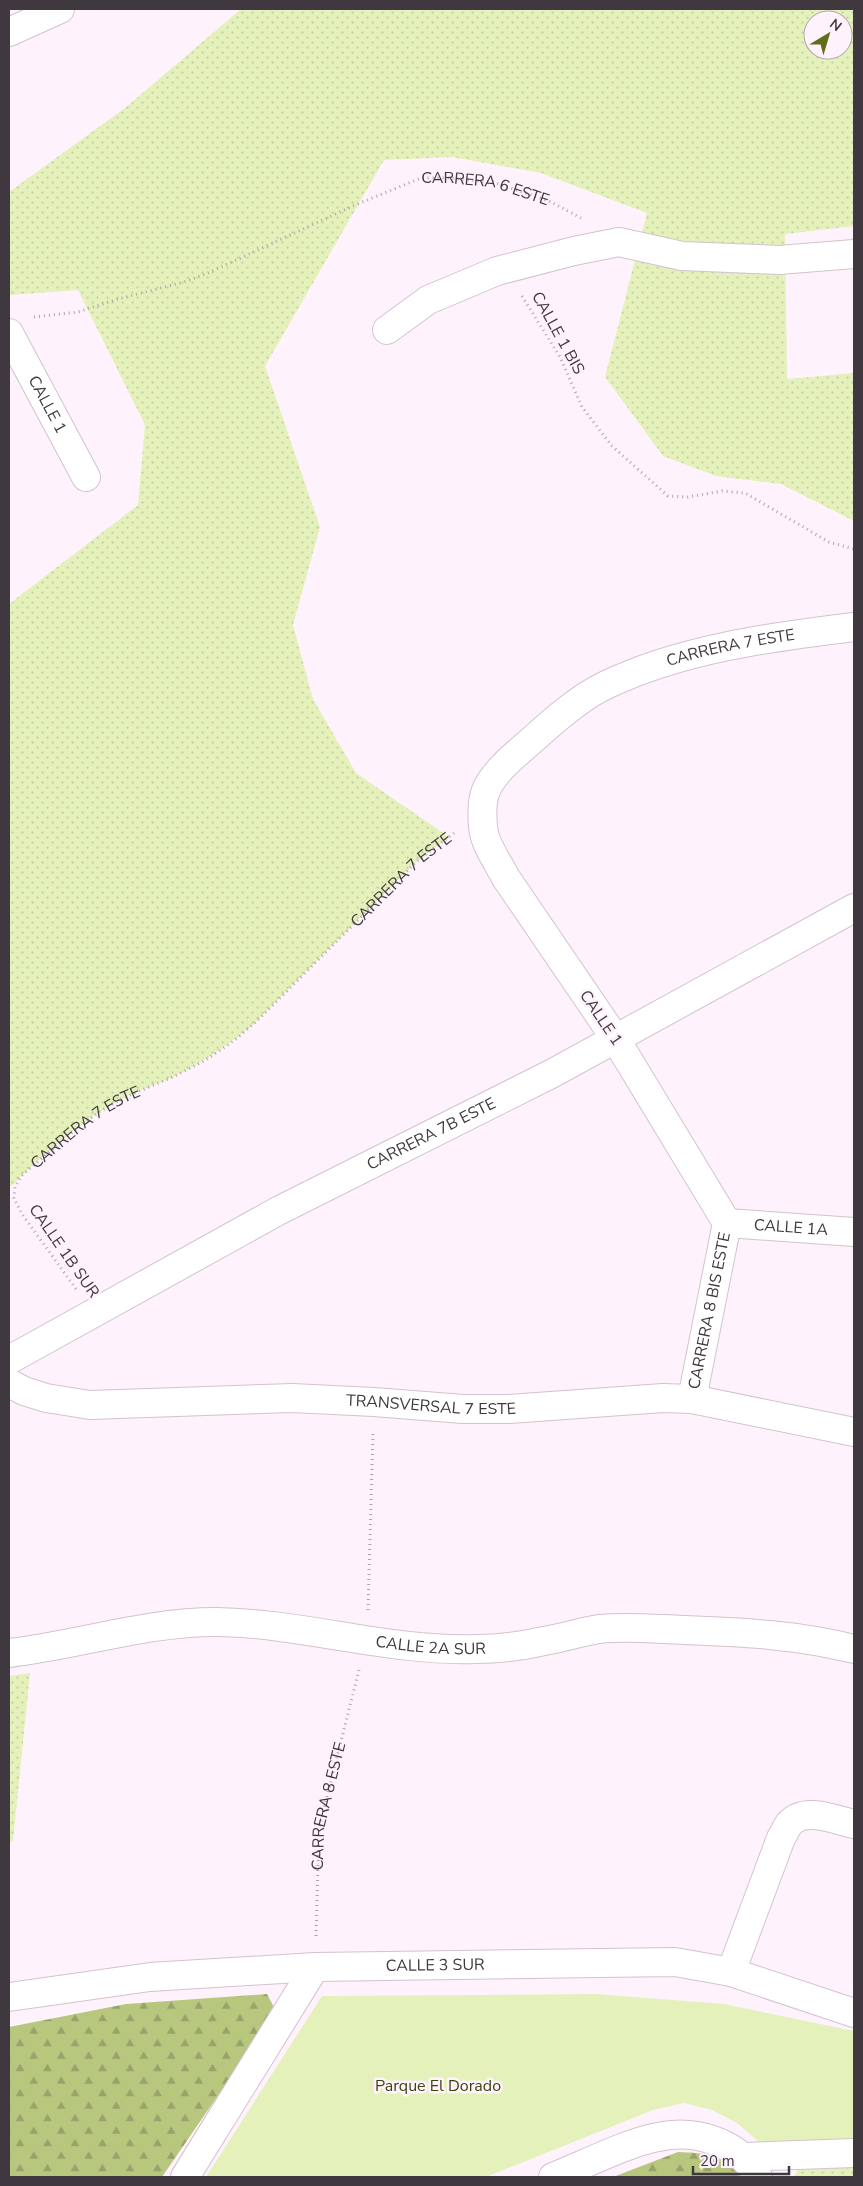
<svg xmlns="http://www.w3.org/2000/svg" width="863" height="2186" viewBox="0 0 863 2186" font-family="'Nunito Sans',sans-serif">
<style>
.grass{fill:url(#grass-dots);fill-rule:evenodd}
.forest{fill:url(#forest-firs)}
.green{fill:#e5f1bb}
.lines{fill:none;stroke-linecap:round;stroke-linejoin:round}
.street-casing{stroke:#d3c2d0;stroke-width:30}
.secondary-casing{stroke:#d3c2d0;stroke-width:30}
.path{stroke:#ada4ab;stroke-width:3;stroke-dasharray:1 4;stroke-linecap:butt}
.street{stroke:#fff;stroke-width:28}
.secondary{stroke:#fff;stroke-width:28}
.labels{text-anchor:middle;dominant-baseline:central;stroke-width:5;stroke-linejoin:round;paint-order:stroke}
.street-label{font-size:16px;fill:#3f383e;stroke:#fef3fc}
.park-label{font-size:16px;fill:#3b430c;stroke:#fef3fc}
</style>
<defs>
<pattern id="grass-dots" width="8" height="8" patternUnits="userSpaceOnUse" patternTransform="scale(1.25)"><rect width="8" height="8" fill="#e5f1bb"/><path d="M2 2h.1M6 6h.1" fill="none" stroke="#c6cfa2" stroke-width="1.8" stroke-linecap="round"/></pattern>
<pattern id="forest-firs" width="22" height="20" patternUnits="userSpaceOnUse" patternTransform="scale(1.25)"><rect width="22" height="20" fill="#b8c77e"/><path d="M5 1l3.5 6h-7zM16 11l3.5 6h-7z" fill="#97a369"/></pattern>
</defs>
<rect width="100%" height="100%" fill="#fef3fc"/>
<path class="grass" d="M241,9H854V226L785,234L787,379L854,373V521L781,484L716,476L663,456L605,377L647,213L541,173L452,157L384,160L265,366L320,527L293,625L313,699L356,773L449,837L417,861L256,1022C231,1043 206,1061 177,1075C159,1084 141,1089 124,1098C81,1120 44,1155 9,1188V604L138,505L145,425L78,290L9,295V192L125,108ZM813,20H843V50H813Z
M30,1673L13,1841L9,1842V1676Z
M854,2164V2177H794L798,2169Z"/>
<path class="forest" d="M267,1994L276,2011L162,2177H9V2027L126,2004Z
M678,2152C700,2153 728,2153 739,2177H613Z"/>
<path class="green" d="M596,1994L724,2004L854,2031V2138L765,2147L737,2123L712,2110L684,2103L653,2110L486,2177H206L322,1996Z"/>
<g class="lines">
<g class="street-casing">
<g id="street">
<path d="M9,32L60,9"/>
<path d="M387,330L428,300L497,271L574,251L619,242L682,256L779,260L854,254"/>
<path id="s4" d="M9,333L86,477"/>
<path id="s5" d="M727,1223L615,1038L506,878C498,862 484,844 483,826C482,815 482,798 487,788C496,770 516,754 531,741C551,723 579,698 604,686C680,649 771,637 854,627"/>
<path id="s6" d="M727,1223L854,1232"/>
<path id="s7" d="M9,1360L278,1211L553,1073L854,908"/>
<path id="s8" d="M9,1383L24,1391L46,1398L90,1405L292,1398L374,1402L463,1409H509L663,1398L692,1399L854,1432"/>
<path id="s9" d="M692,1399L727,1223"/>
<path id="s10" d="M9,1653C78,1645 146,1622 216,1622C303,1623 389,1652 476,1649C499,1649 522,1646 544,1641C563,1638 580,1632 599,1629C627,1626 656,1629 684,1630C742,1632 798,1635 854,1649"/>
<path d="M731,1972L781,1838C784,1834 786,1828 789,1824C805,1806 835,1820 854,1824"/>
<path id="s11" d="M9,1997L150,1977L315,1967L675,1962L731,1972L854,2013"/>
<path d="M744,2157L854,2153"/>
<path d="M185,2177L315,1967"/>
</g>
</g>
<g class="secondary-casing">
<path id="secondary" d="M553,2177C584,2165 626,2143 658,2137C695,2129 739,2142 758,2177"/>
</g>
<g class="path">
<path d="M522,296L560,357L582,407L612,446L668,496L688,497L722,491L745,493L829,542L854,549"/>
<path id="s1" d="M34,317L78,312L118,299L184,282L208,273L353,206L421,178H449L493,182L549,201L581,218"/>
<path id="s2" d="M76,1289L22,1214L14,1198L15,1187L21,1176L76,1129L99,1112L123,1098L175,1076L204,1061L231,1043L256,1022L417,861L454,833"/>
<path d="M368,1610L373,1431"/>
<path id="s3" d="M316,1936L319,1828L359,1670"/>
</g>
<use href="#street" class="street"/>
<use href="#secondary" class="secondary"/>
</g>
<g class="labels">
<g class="street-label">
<text stroke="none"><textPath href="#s1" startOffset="479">CARRERA 6 ESTE</textPath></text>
<text transform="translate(558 333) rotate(61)">CALLE 1 BIS</text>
<text stroke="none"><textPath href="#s4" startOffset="81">CALLE 1</textPath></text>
<text stroke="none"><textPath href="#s5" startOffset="795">CARRERA 7 ESTE</textPath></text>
<text stroke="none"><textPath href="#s2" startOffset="620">CARRERA 7 ESTE</textPath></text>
<text transform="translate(601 1018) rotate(56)">CALLE 1</text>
<text stroke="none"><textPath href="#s2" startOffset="215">CARRERA 7 ESTE</textPath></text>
<text stroke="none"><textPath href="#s7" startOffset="479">CARRERA 7B ESTE</textPath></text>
<text stroke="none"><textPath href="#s6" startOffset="64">CALLE 1A</textPath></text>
<text transform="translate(64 1251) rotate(55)">CALLE 1B SUR</text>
<text stroke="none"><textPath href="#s9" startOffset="90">CARRERA 8 BIS ESTE</textPath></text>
<text stroke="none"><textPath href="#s8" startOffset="426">TRANSVERSAL 7 ESTE</textPath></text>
<text stroke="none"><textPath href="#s10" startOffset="426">CALLE 2A SUR</textPath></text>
<text stroke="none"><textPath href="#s3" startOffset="131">CARRERA 8 ESTE</textPath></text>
<text stroke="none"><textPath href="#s11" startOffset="428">CALLE 3 SUR</textPath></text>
</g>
<g class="park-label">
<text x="438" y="2086">Parque El Dorado</text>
</g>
</g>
<rect width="863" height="2186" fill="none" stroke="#3f383e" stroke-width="20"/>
<g transform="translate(828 35) rotate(38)"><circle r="24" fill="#fef3fc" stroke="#b2a8b0"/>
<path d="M0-4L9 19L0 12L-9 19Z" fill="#616e18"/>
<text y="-8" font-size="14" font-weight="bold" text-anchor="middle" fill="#3f383e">N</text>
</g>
<path d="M693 2166v8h96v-8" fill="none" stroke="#3f383e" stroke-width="2.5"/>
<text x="700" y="2166" font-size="15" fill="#3f383e" stroke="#fef3fc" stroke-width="4" paint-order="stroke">20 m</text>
</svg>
